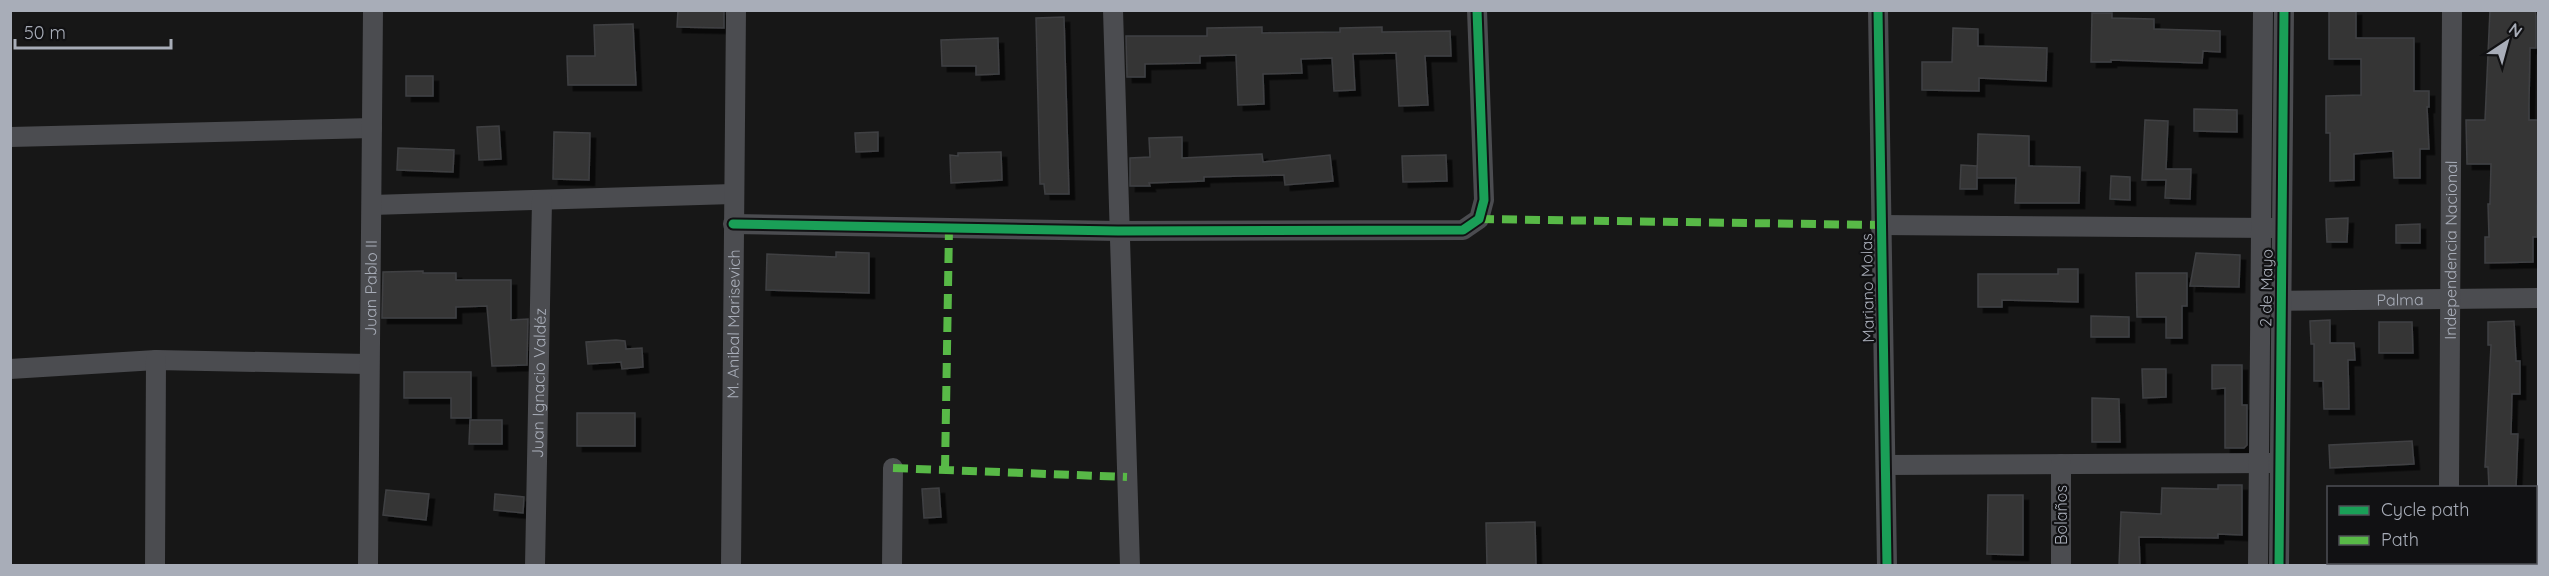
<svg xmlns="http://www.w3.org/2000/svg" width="2549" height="576" viewBox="0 0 2549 576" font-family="Quicksand,sans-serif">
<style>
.building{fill:#353536;stroke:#3f4043;stroke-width:1.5;filter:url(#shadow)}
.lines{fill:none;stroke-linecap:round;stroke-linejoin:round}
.minor{stroke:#4b4c50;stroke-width:20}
.quiet{stroke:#58b947;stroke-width:8;stroke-dasharray:15 8;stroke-linecap:butt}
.cycleway-casing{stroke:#111113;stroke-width:13}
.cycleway{stroke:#1a9f57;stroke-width:9}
.labels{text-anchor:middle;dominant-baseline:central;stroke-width:4.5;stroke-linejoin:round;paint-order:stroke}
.street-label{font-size:16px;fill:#a8adb8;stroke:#111113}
</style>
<defs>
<filter id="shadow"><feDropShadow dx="5.5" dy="5.5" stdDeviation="0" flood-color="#0009"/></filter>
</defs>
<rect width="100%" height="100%" fill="#171717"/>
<path class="building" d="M678,10H724V28L677,27Z
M2329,10H2356V38H2414V91H2429V107H2427L2429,149H2420V178H2394L2393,151L2354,154V180L2330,181V133H2326V96L2361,95V59H2329Z
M2490,10H2535L2536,16V48H2530L2529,103V120H2538L2537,237H2533V262L2485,263V237H2489L2488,204H2490L2491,164H2467L2466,120H2485Z
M2092,13H2112V18L2154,19V29L2220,31V52L2203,51L2202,63L2111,60V62H2091Z
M1064,17L1069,194H1045L1044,184H1040L1036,18Z
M633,24L636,85H568L567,56H595L594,25Z
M1262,27V33L1340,32V28L1382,27V32L1450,31L1451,56H1425L1428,105L1399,106L1396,53L1353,54L1355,90L1334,91L1332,58L1301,59L1302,73L1263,74L1264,104L1238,105L1236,55L1200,56V63L1145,64V77H1127L1126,36H1207V28Z
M1953,28L1978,29V46L2047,48L2046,81L1979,78V91L1922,90V62H1952Z
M998,38L999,74L976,75V66H942L941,40Z
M406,76H433V96H406Z
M2194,109L2237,110V132L2194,131Z
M2145,120L2168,121L2166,169H2191L2190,199L2165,198L2166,180H2142Z
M499,126L501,159L479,160L477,127Z
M554,132L590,133L589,180L553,179Z
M878,132V151L856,152L855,133Z
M1978,134L2029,136V166L2080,167L2079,203H2015L2016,178H1977Z
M1182,137V158L1262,154L1263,162L1330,155L1333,181L1285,185L1284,175L1204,177V181L1149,183L1150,186H1130V158L1150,157L1149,138Z
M398,148L454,150L453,172L397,170Z
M1001,152L1002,180L951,183L950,155L958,156V153Z
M1446,155L1447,181L1403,182L1402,156Z
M1961,165L1977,166V189H1960Z
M2111,176L2130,177V200L2110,199Z
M2348,218L2347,242H2327L2326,219Z
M2420,224V243H2396V225Z
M836,252L869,253V293L766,290L767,254L836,257Z
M2196,253L2240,255L2239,287L2190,286Z
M2058,269H2078V302L2002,300V307H1978V274H2058Z
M423,271V273H456V280H511V320L528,319L527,365L492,366L487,306L456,307V318H382L383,272Z
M2136,273H2187V306H2182V338H2166V317H2137Z
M2091,316L2129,317V337H2091Z
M2330,320V343H2354L2355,360H2348L2349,409H2324L2323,381H2314V344H2311L2310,321Z
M2514,321L2516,361H2520V394H2512L2511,434H2518L2516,488H2489L2488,467H2485L2491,345H2488V322Z
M2379,322H2412L2413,353H2379Z
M616,340L625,341L626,349L642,348L643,367L622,369L621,362L588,364L586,342Z
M2212,365H2242V405H2247V445L2244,448H2225V388L2212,389Z
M2142,369H2166V397L2143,398Z
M404,372H471V418H451V398H404Z
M2092,398L2119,399L2120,442H2092Z
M577,413H635V446H577Z
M470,420H502V444H469Z
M2412,441L2414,464L2330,468L2329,445Z
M2218,485H2242V535L2218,534V538L2139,537L2140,566H2119L2121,512L2161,514L2162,488L2218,489Z
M939,488L941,517L924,518L922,489Z
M386,490L429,494L426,520L383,515Z
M495,494L524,497L523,513L494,510Z
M1988,495H2023V555L1987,554Z
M1535,522L1536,566H1487L1486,523Z"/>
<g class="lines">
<g class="minor">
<path d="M1113,10L1130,566"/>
<path d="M1878,10L1887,566"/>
<path d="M10,137L372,128"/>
<path d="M372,205L733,194"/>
<path d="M733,224L1118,231L1463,230L1479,219L1484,200L1477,10"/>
<path d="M1880,225L2273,228"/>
<path id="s1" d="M2268,301L2538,298"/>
<path d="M10,369L156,360L369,364"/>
<path d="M1886,465L2271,463"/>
<path id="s2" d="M2449,488L2452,10"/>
<path d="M155,566L156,360"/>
<path id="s3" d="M368,566L373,10"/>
<path id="s4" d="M535,566L542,200"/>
<path id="s5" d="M731,566L736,10"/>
<path d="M892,566L893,468"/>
<path d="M2061,566V464"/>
<path d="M2258,566L2263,10"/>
<path d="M2279,566L2284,10"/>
<path d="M2448,566V562"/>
</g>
<path class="quiet" d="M1479,219L1880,225
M893,468L1127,477
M945,470L949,228"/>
<g class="cycleway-casing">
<path id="cycleway" d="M1878,10L1887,566
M733,224L1118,231L1463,230L1479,219L1484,200L1477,10
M2279,566L2284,10"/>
</g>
<use href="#cycleway" class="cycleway"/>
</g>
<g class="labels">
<g class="street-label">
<text stroke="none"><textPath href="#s2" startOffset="238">Independencia Nacional</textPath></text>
<text stroke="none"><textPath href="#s3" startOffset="278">Juan Pablo II</textPath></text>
<text transform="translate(1867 288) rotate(-91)">Mariano Molas</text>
<text transform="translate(2266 288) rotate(-89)">2 de Mayo</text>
<text stroke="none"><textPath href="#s1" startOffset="132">Palma</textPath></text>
<text stroke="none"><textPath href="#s5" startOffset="242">M. Anibal Marisevich</textPath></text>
<text stroke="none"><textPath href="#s4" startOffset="183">Juan Ignacio Valdéz</textPath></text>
<text transform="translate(2061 515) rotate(-90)">Bolaños</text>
</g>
</g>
<rect width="2549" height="576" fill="none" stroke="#a8adb8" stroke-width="24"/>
<rect x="2327" y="486" width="210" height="78" fill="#111113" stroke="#4d4f55" stroke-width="1.5"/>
<rect x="2339" y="506" width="30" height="9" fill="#1a9f57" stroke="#4d4f55" stroke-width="1.5"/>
<text x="2381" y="516" font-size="18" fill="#a8adb8">Cycle path</text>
<rect x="2339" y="536" width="30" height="9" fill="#58b947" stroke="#4d4f55" stroke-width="1.5"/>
<text x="2381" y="546" font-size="18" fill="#a8adb8">Path</text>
<g transform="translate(2507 42) rotate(36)" stroke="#111113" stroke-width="4.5" paint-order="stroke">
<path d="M0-4.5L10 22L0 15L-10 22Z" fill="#a8adb8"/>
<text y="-9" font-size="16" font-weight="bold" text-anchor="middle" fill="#a8adb8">N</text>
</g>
<path d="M15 39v9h156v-9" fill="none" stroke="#a8adb8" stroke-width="3"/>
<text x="24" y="39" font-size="18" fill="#a8adb8" stroke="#111113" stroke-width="4.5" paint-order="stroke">50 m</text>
</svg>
